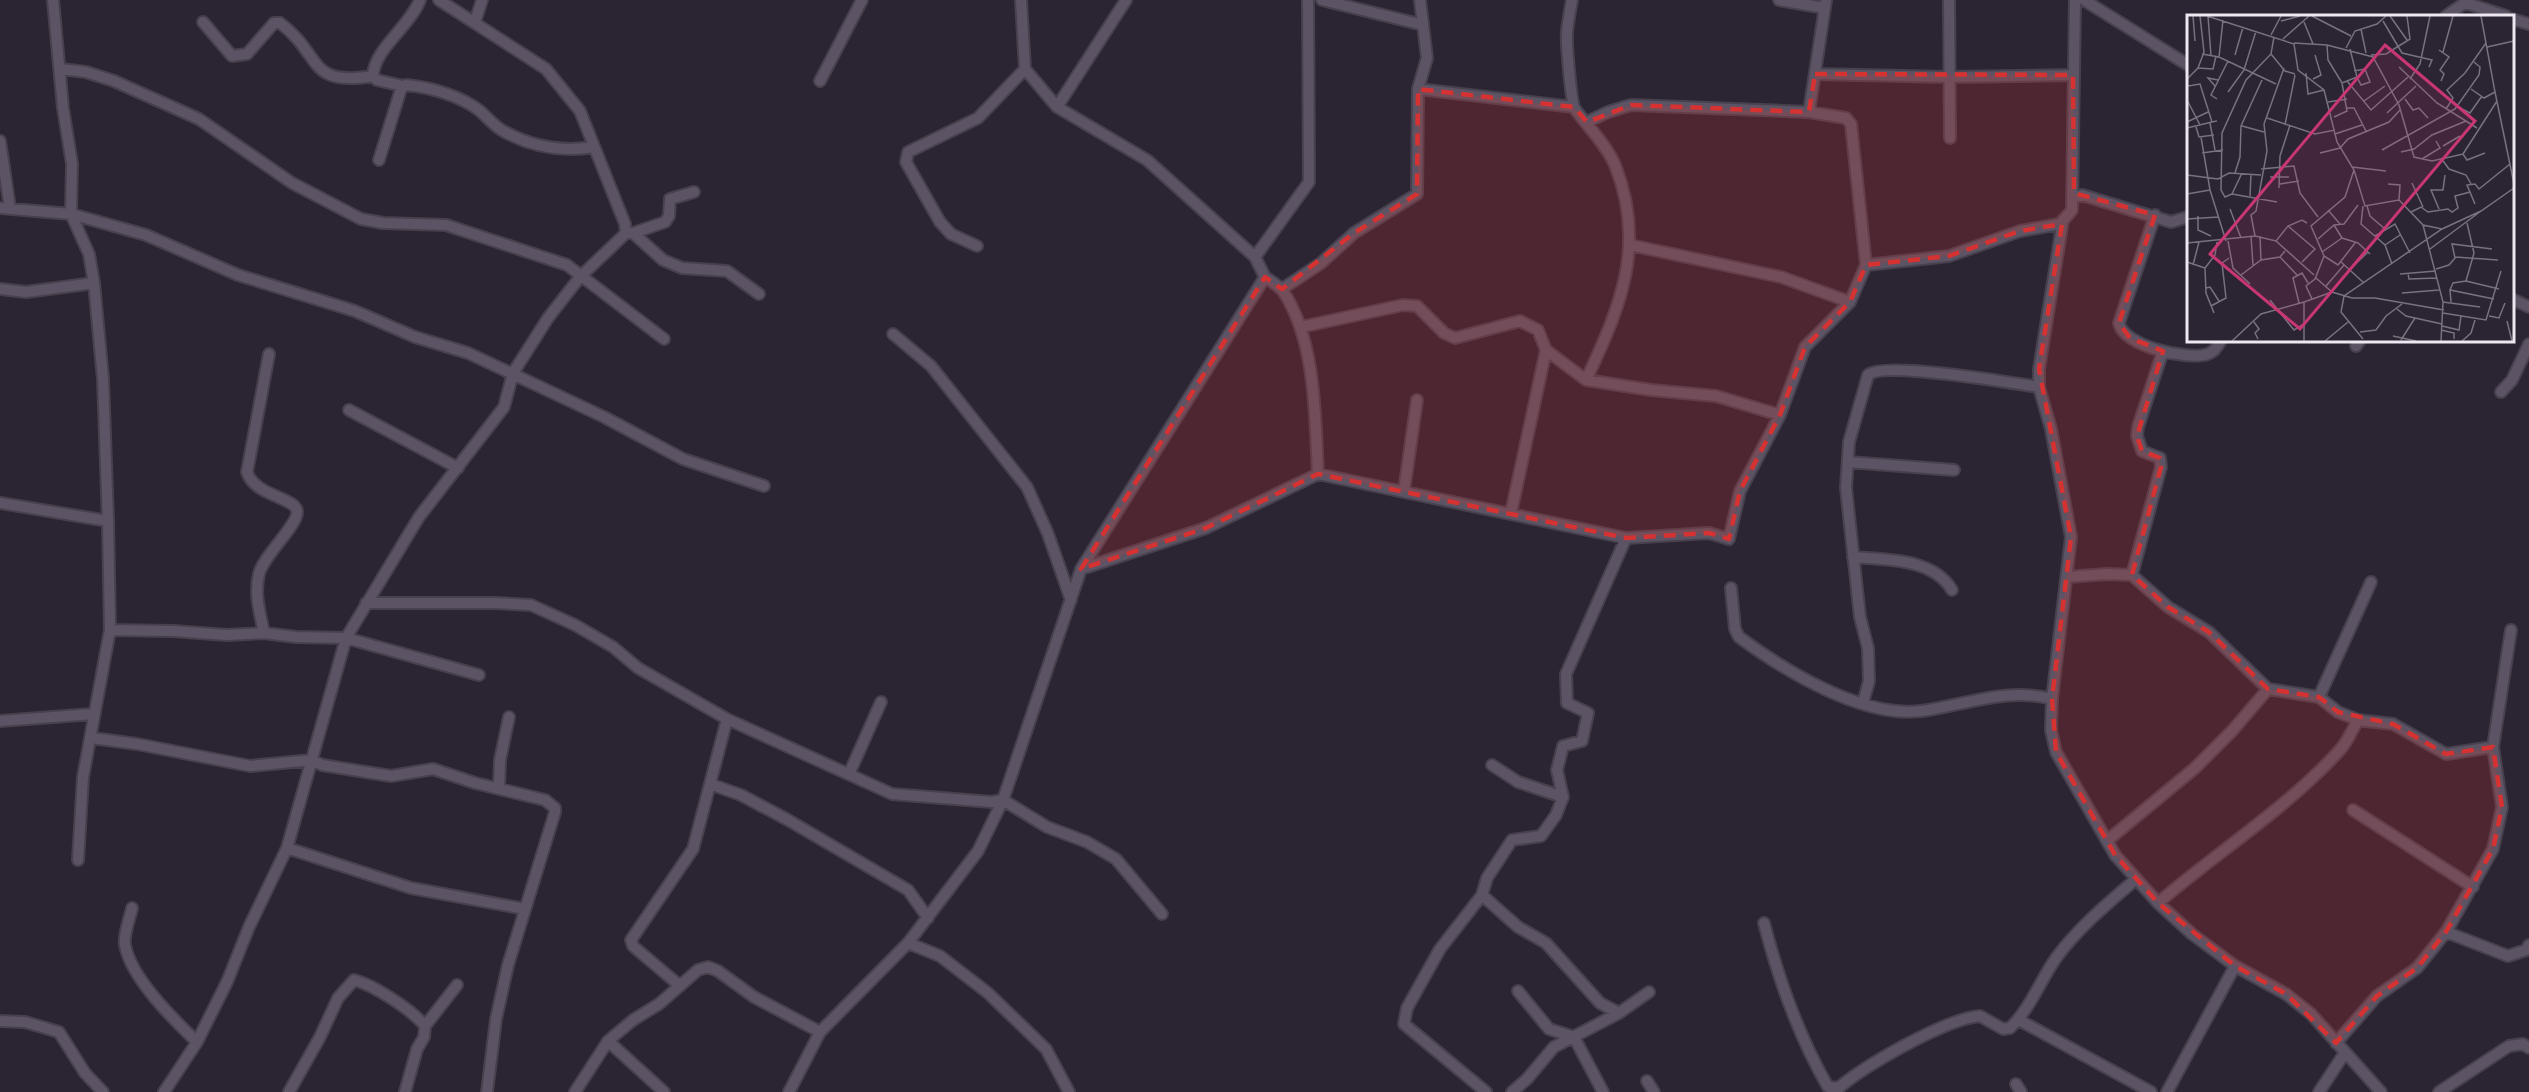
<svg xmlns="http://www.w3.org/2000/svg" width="2529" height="1092" viewBox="0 0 2529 1092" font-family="'Roboto Condensed',sans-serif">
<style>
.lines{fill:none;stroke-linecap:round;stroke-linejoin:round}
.minor-casing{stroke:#47414e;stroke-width:14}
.minor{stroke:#5c5465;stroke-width:10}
.marked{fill:#d73232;fill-opacity:0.2;stroke:#d73232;stroke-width:4.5;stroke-dasharray:12 8;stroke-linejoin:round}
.inset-road{fill:none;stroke:#78727f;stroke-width:1.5}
.view{fill:#c83772;fill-opacity:0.15;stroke:#c83772;stroke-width:3}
.inset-edge{fill:none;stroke:#ece7f1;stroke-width:3}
</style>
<rect width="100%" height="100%" fill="#2b2433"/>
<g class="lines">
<g class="minor-casing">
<path id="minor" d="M53,0L63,108L72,164L71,214L89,254L94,283L103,379L108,521L110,630L83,777L78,860
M1322,0L1423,25
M1572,0C1570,11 1568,21 1567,32C1566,41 1571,103 1575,109C1588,127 1606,144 1615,165C1647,245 1620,308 1586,380
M1779,0L1825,8
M1949,0L1950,138
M2084,0L2188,65
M2466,3L2506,16
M2446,16L2469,0
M2512,19L2529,24
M203,22L232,56L247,54L274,23H280C323,55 306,87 373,76
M475,22L482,0
M61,69L86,72L114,81L199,119L292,183L361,219L383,223L446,225L567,265L664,339
M1815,74L1949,77L2073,75
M820,81L862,0
M403,86L377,80L373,76C374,49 410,26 420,0
M1418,89L1574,107
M1057,107L1126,0
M1809,112L1826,0
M1587,122L1608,112L1631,105L1809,112L1846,118L1851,124L1866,265
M0,141L10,208
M379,160L401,89L406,85C430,87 461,96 480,111C488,118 495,127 505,132C533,147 563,152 594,147
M2074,197L2082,195L2171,222L2188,217
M0,208L71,214L146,235L238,275L355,311L415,337L468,353L604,417L683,459L764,486
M2155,215L2119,323C2123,346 2188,361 2208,354C2214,352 2218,346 2221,340
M626,233H633L663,260L682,268L727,271L759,294
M633,233L665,222L669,216L670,199L694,192
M1630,245L1781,277L1850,302
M977,246L951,234L940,222L906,162L908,152L978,118L1025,69
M1255,257L1309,182L1308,0
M1265,277C1271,281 1279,286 1283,291C1316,341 1315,416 1318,474
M0,289L26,292L94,283
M1282,289L1321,263L1354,233L1417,194L1418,89L1427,58L1420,0
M2512,299L2529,307
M1301,327L1403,305L1417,306L1444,333L1455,338L1520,321L1538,330L1546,350L1586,380L1651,390L1716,396L1780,415
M893,334L931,366L1027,487L1048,534L1071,600
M2356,346L2360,340
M2501,392L2512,380L2529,344
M349,410L458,468
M1848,462L1954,470
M1404,491L1417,400
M0,503L108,521
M1511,513L1546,350
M1853,557C1887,560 1933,558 1952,590
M1081,569L1206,528L1318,474L1626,538L1709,533L1729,539L1740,491L1780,415L1805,347L1850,302L1866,265L1949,256L2020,231L2060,224L2072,210L2075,0
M2132,575L2161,467L2160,458L2142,451L2137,436L2138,427L2163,351
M2067,577L2107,574L2132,575L2168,607L2209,632L2268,689L2319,697L2338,712L2358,720L2393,724L2446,754L2493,747
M1731,588L1735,629L1739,637C1785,671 1862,718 1921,711C1965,705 2007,687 2052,699L2051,730L2056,752L2115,855L2158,903L2192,934L2235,966L2286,994L2311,1014L2381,1092
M366,603H495L531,605L575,625L613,647L638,668L727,719L892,794L992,802L1003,800L1047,827L1087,842L1116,859L1162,914
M110,630L173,631L227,635L264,633L296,637L346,638L479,675
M264,633C260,613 254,594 259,574C263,556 298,525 297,512C297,497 255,497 247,472L269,354
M2319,697L2371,582
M2052,699L2071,537L2051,429L2039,387V369L2063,220
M1863,703L1869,681L1868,648L1860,617L1846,488L1849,442L1868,375C1883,361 2012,383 2039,387
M0,721L93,714
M92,738L137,744L250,766L312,760L322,765L391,776L433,769L475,783L545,800L555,808V812L508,965L496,1019L487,1092
M1492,765L1518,782L1563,797
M849,774L881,702
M710,784L741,795L788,820L908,890L928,918
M499,788L500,760L509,717
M2353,810L2473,887
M2108,840L2195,768L2232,731L2268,689
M287,848L411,888L525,909
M1482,895L1518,927L1546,943L1600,1003L1619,1013
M2158,903C2217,852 2286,809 2339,751C2347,743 2352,730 2358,720
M132,908C130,918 123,935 125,945C131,978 173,1019 197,1042
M1764,923C1779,981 1798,1035 1828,1087L1839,1088L1837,1091
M2446,932L2508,956L2526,950L2529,945
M908,943L940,956L988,993L1046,1049L1069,1092
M680,986L633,946L631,940L693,849L727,719
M1518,991L1549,1029L1574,1037L1603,1092
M2019,1020L2151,1092
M0,1021L25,1022L59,1032L85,1073L103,1092
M425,1026L457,985
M608,1041L664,1092
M2336,1043L2377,996L2417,968L2446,932L2493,849L2502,807L2493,747L2511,630
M1647,1081L1654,1092
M2016,1084L2021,1092
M164,1092L197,1042L227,982L249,927L287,848L346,638L419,517L504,407L513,373L548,318L580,277L626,233L625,224L580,111L546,69L439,0
M289,1092L320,1037L338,998L354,980C374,985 412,1010 425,1026L424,1037L417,1049L405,1092
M575,1092L608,1041L633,1020L659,1004L698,970L708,967L718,971L754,997L820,1032
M789,1092L820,1032L908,943L978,851L1003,800L1081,569L1265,277L1255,257L1147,160L1057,107L1025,69L1021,0
M1486,1092L1404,1024L1407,1008L1440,949L1482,895L1487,878L1512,840L1541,836L1556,815L1563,797L1557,770L1563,746L1582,741L1588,713L1567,703L1566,674L1626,538
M1512,1092L1527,1079L1554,1047L1619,1013L1649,992
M1834,1092C1861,1067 1945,1019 1980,1016L2003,1029L2010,1028C2030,1009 2040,981 2056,958C2078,928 2108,903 2136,879
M2167,1092L2235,966
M2319,1092L2344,1054
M2439,1092L2509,1046L2523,1044L2529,1048"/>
</g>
<use href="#minor" class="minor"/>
</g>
<path class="marked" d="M1815,74L2073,75L2074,193L2155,215L2119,323L2130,338L2163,351L2137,436L2142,451L2160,458L2161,467L2132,575L2168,607L2209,632L2268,689L2319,697L2338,712L2393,724L2446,754L2493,747L2502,807L2493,849L2446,932L2417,968L2377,996L2336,1043L2286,994L2235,966L2158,903L2115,855L2056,752L2052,699L2071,537L2039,369L2062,224L2020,231L1949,256L1866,265L1850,302L1805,347L1780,415L1740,491L1729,539L1709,533L1626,538L1318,474L1206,528L1081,569L1265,277L1282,289L1354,233L1417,194L1418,89L1574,107L1587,122L1631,105L1809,112Z"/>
<g transform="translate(2187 15)">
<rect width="327" height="327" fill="#2b2433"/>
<path class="inset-road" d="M6,1L8,26M20,1L107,29L111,55L137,75L150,127L167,155L178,191L212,185L236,210L256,287L254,326M21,1L24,41M125,1L164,21M203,1L220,25M94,6L113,1M196,6L215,38L245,45L242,52M117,7L126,29M174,14L179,38M84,20L94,1M96,24L122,1M107,28L140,30L186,42L212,90L227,142L245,146L276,139L280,145L298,138M140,30L141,45L155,68L170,62L163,34M300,32L327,26M159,33L168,16L190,9L199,1M252,35L262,42L253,55L257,59L254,66M256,37L266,1M15,39L32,42L89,69M84,39L98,56L108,59M48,40L56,12M184,40L199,39L223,24L220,1M32,42L36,5M212,52L250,88L290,113M11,53L26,54L29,41M167,56L178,54L183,67L174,70L170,62M119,58L121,79L137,75M0,64L11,53L17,37L13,1M126,64L134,60L128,40M223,64L233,49L243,1M160,66L184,95L221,62M1,71L13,69L25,107L30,106M28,71L21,63L31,65M284,74L297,83L308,77L294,1M41,77L57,55L69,16M308,77L327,169M30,84L24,80L41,46M218,84L226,95L232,93L241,103M0,85L13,110M177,86L198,71M141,87L160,84M271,92L283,98L295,81M160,93H167L179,116M259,94L266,83L260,75L278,58L299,28M200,98L229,71M147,102L160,96L155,68M80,103L128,119L148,115M0,107L21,97M23,108L28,135M98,110L108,60M55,111L77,117M9,112L12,122L27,120M0,113L25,107M148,119L175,110M14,122L23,175L39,226M256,131L273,121M195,135L268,94L292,60L293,52L287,47M214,137L227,134L245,120L279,106M15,138L36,135M133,138L153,133L161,124L202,107L213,95M276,139L310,86M254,143L262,154L279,160L284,169M235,144L253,133L249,126M165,152L199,156M74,154L107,151L113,178L131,202M48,158L53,142L54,111L75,65M55,158L45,179L38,182L34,175L35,118L59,65L84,39L87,22M0,160L31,164L42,158L74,160M83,162H102M225,168L236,192M93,169L112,166M201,169L213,170L212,185M92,173L93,141L103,110M0,179L23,175M45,179L90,187M63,181L64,159M288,189L280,170L288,169L292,174L323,149M176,191L174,209L198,230L205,249M180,191L183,201L198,214M43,194L54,223M252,194L244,175H256L258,160M141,195L153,209M224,197L234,192L241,197L261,194L265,197L271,193L268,181L283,177M11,201V215L24,221M0,204L31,202M147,210L155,223L171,228L183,239M236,210L255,214M101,211L128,234L115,247M64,221L66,250M68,221L64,200L69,196L80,136L77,109L97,53M73,221L74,245M188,221L208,209L223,238M131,224L147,210L157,209L171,190M41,226L46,253L63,269M89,226L127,260M0,228L68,221L89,226L101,211L115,205L120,208M198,230L213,220M243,234L294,196M135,237L155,223M137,241L151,250L168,228M93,242L110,260M268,242L311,245M0,247L18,253M154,247L177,268M6,250L12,227M249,254L262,250L268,243L265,229L305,234M161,256L181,237M221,258L222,264L250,263M213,259L249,256M54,260L74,245L93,242L98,236M129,263L145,277L165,283H188L257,295M279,266L287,238L280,208M139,271L157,250M19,273L23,272L32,286M263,275L266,268L279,266L312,274M215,278L252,275M125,284L119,271L128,264L137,241L124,211L158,182L167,155M83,285L107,315L117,309M256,287L293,292M264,287L263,275L307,284M112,288L106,263L115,258L121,268M24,291L39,283L35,248L42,243M210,294L219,301L255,309M27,298L19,278L18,253L28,240L30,227M256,298L299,305L314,256M302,301L312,303L318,288M320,306L325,326M67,307L72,314L68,318L71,324M255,311L272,315L274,301M254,315L267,318V324M173,317L189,315L199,301L215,289M206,321L229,326M176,324L154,297L157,281L255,214L294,196L327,173M214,325L228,303M45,326L74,299L117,287M117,326V287L145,277M138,326L161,307M275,326L284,318L288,305"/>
<path class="view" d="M198,30L288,106L113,314L23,239Z"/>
<rect width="327" height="327" class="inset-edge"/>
</g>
</svg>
